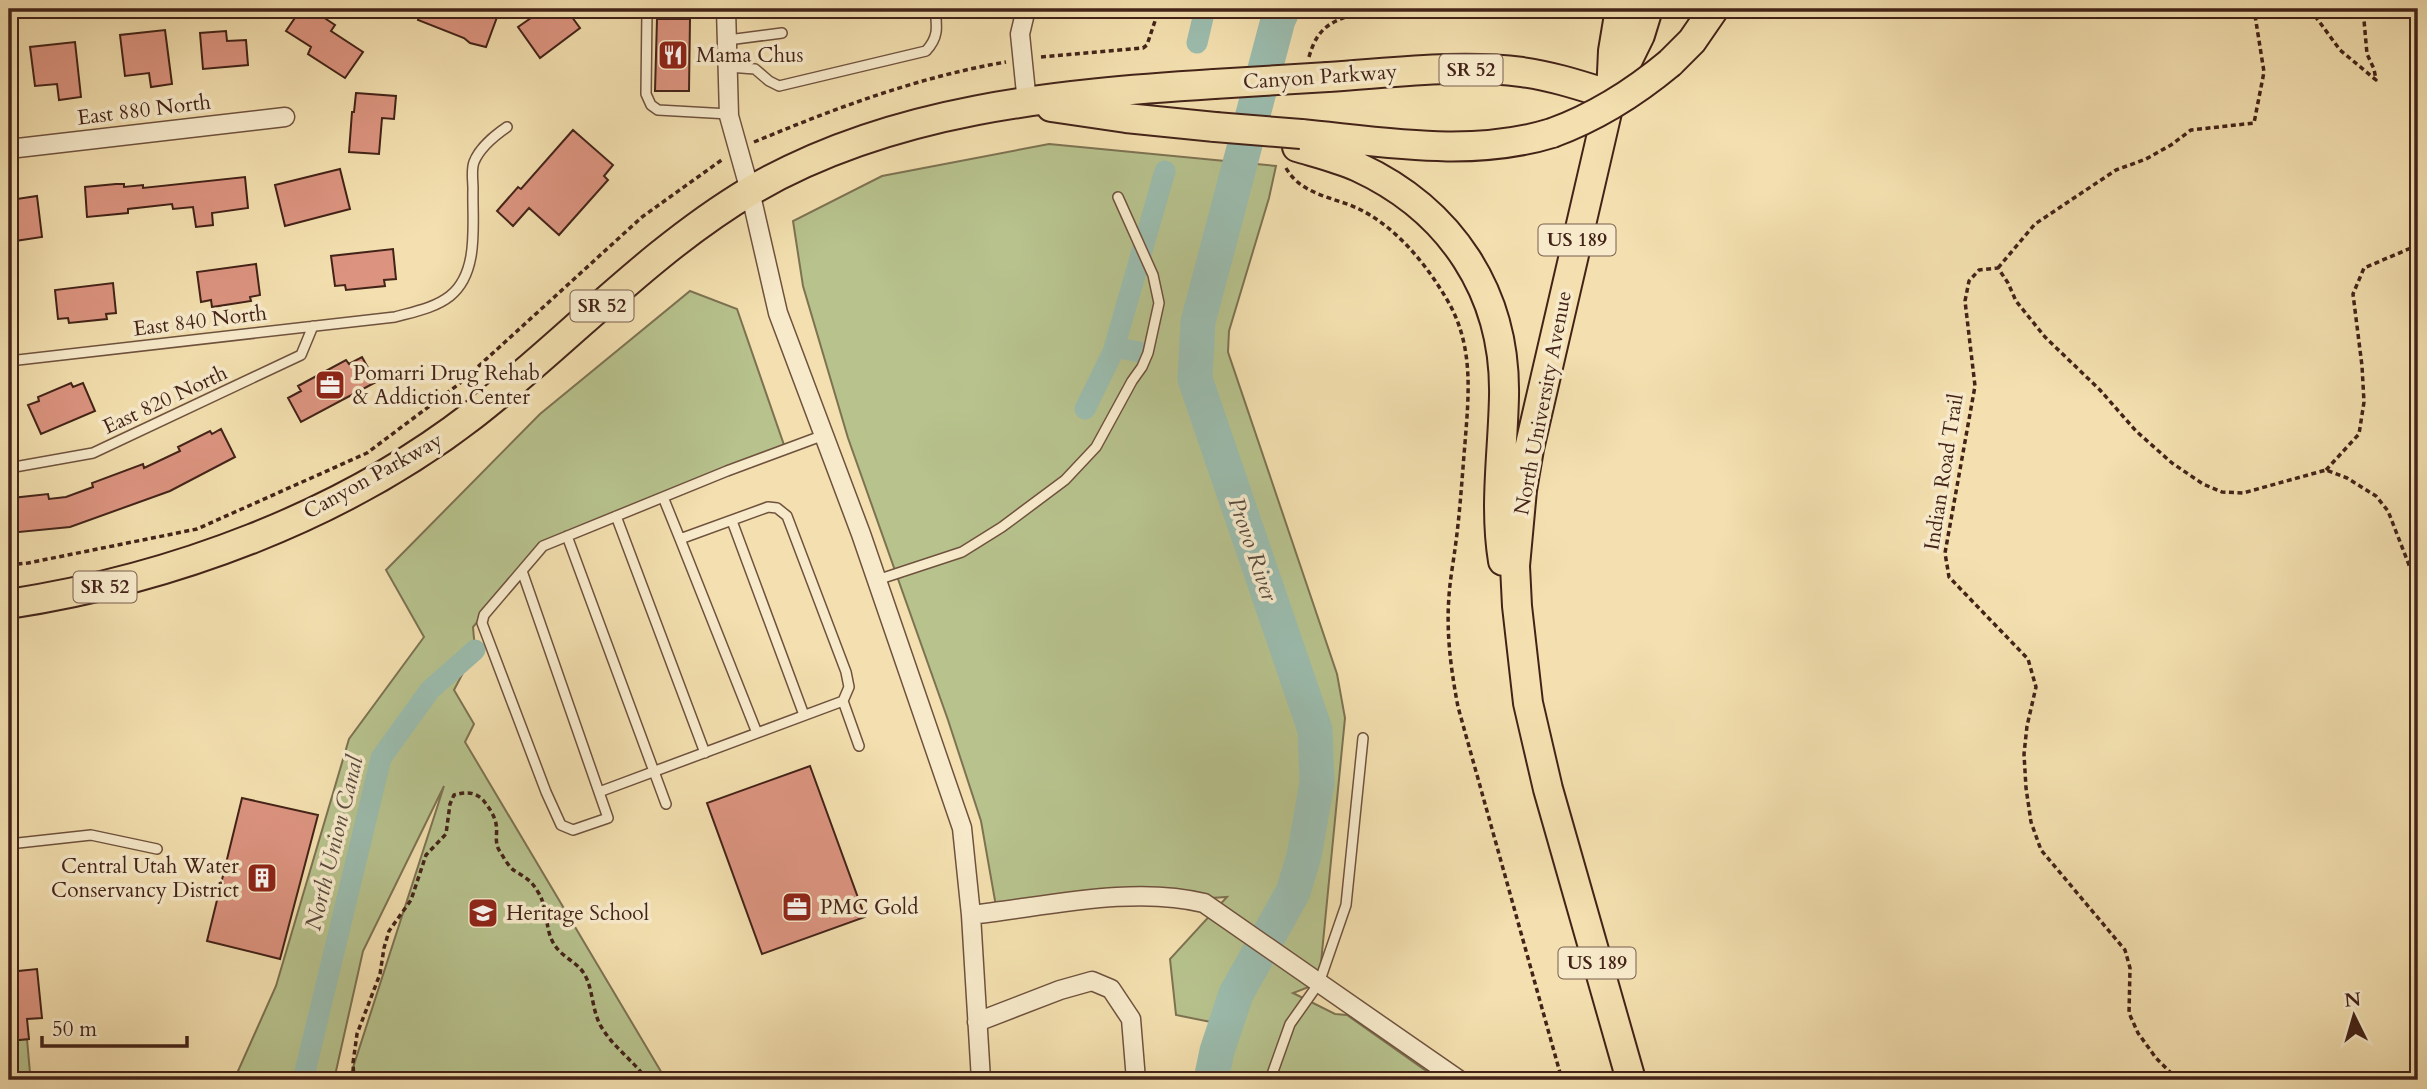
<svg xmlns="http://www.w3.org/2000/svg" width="2427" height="1089" viewBox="0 0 2427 1089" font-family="Cardo,serif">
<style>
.green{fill:#b7c28d;stroke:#7d7252;stroke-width:2}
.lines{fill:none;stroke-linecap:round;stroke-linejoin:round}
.canal{stroke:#9bbcae;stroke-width:21}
.river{stroke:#9bbcae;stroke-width:35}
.building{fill:#dc9480;stroke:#432318;stroke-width:2}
.service-casing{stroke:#6f523e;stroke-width:12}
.minor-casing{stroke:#6f523e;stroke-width:21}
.trunk-casing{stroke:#432318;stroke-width:32}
.path{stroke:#432318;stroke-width:3.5;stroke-dasharray:5 3.5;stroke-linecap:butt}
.service{stroke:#f7eacb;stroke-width:9}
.minor{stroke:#f7eacb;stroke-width:18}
.trunk{stroke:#f3dfaf;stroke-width:28}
.trunk-bridge-casing{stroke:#432318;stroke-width:32;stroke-linecap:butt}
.trunk-bridge{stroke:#f3dfaf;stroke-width:28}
.labels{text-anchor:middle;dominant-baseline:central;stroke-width:7;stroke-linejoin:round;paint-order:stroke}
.shield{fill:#f7eacb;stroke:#795f4e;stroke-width:2}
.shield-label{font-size:19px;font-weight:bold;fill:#432318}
.poi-label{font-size:21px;fill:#432318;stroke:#f7eacb;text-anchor:start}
.street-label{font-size:21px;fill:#432318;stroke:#f7eacb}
.water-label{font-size:23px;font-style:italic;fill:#59493e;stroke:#f7eacb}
</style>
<rect width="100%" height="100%" fill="#f3dfaf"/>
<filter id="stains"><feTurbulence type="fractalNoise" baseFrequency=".00286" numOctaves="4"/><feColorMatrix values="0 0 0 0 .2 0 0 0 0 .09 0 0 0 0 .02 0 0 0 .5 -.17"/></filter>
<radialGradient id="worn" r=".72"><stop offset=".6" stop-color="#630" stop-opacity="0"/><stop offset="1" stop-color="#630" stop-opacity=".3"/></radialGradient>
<path class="green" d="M1049,144L1276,166L1269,198L1229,331L1228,352L1337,674L1345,718L1319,983L1293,993L1335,1014L1347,1015L1439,1080H1202L1211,1022L1176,1015L1170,959L1227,897L997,912L981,821L948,720L848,438L803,286L793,221L882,176Z
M690,291L737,309L784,445L541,544L473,627L475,650L454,690L474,724L465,742L666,1080H349L444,786L363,951L334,1080H234L276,986L349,739L424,637L386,570L540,414Z
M27,1039L30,1073L9,1075V1041Z"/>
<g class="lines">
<path class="canal" d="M1197,43L1205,9
M1113,352L1120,348L1139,352
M1085,409L1113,352L1165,171
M303,1080L381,758L430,690L475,650"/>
<path class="river" d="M1211,1080L1217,1051L1236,994L1293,892L1304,856L1317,783L1315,730L1195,379L1198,322L1278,20L1283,9"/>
</g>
<path class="building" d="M301,9H311L335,25L331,31L363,52L345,78L308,54L311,47L286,31Z
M422,9H500L486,47L470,43L464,38L418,20Z
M544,9H566L580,28L540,58L518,27Z
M657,19H690L689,91H655Z
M165,30L172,84L151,87L149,73L125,76L120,35Z
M226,31L227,41L246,40L248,65L203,69L200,33Z
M75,42L81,97L59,100L57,84L35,86L30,47Z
M356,93L396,96L394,119L382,118L379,154L349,152L352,112H354Z
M573,130L613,165L604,176L608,180L559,235L529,208L513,226L497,211L518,187L521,189Z
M340,169L350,209L285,226L275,185Z
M245,177L248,208L212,213L213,225L196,227L193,207L173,209L172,204L128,209V213L87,217L85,187L116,184H124V187L143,185V188Z
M37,196L42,237L15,241L10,200Z
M393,249L396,279L384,280L385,286L346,290L345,285L335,286L331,256Z
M256,264L260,295L250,297L251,301L212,307L211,300L201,302L197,272Z
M113,283L116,313L106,314L107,319L69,323L68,318L58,319L55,290Z
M362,357L376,382L301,422L288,398L301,391L298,386L346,360L349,364Z
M71,383L73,387L83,383L95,411L41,434L28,405L39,401L38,397Z
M221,429L235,457L170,491L70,527L9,533V502H12V498L48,494L49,499L66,497L93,487L92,483L143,464L144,468L180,451L178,447L210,431L212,434Z
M810,766L865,917L762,954L707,803Z
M242,798L318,815L280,959L207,941Z
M37,969L42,1018L27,1019L29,1039L9,1041V972Z"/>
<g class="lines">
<g class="service-casing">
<path id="service" d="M649,9L647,11L646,94L651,105L658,110L729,114
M728,40L782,33
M728,67L755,69L769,81L779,86L926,51C939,37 937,27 935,9
M9,361L395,317C413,312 435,308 450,296C480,272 472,222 473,189C473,180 471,170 474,162C480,147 494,136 507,127
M9,468L93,453L301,355L313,326
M663,497L680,539L768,507L777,508L787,516L846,672L849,687L843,701
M616,516L705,753
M732,521L804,715
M567,536L666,804
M680,539L757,733
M522,571L608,818L573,830L561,825L546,792L482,623L484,615L543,546L727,471L824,435
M877,580L962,552L1002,527L1065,480L1096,447L1132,381L1142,367L1148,353L1159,303L1153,275L1118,197
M599,792L843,701L859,746
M9,844L91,835L157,849
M1270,1080L1290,1024L1319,983L1346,905L1363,738"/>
</g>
<g class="minor-casing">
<path id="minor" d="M726,9L729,116L750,191L778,313L861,534L962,828L971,915L981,1080
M1026,9L1020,34L1027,103
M9,149L285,117
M971,915C1044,907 1133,885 1204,903L1459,1080
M977,1022L1060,990L1092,981L1111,989L1131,1019L1136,1080"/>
</g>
<g class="trunk-casing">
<path id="trunk" d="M1620,9L1613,51L1611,95L1529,449L1522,490L1515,566L1517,606L1528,703L1548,789L1631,1080
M1670,63L1692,41L1714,9
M1328,77C1392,73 1458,64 1522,72C1552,76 1582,86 1611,95
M1615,86L1640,35L1648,9
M1051,107L1126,118L1215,127
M1301,134C1384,142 1471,158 1552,133
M1297,147C1317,153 1338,158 1358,167C1451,210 1506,293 1504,396C1503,451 1494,506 1503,561
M9,604C172,579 341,517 473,415C567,342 649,251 752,190C891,109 1057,94 1214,84"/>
</g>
<path class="path" d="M2310,9L2340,50L2376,80L2374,69L2367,54L2363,9
M2413,9L2418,15
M1041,57L1143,48L1147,45L1159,9
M1309,57C1319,21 1337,21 1368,9
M754,142C836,108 918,77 1006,62
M1286,168C1301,195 1334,197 1359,209C1396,227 1426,264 1446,298C1474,344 1469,392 1465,443C1462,478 1460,513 1455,549C1453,564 1450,580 1449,596C1446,633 1451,670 1458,707L1562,1080
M1998,268L2035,224L2116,170L2146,159L2171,145L2191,130L2254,123L2264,72L2254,9
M2326,470L2359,434L2364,402L2362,366L2353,294L2364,268L2418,245
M9,565L28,563L197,529L367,453L459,384L642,217L723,159
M354,1080L353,1063L357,1034L380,974L384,948L389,931L411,900L426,855L446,834L450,804L454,795C465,792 474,791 483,800C488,806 495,816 496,824C498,833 494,841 499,850C503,856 509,868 515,871C525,877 532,881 538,892C549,909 544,932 556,947C563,957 576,962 583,972C594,988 591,1011 602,1028C614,1048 634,1061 647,1080
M2178,1080L2156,1058L2138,1033L2129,1013L2130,968L2125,950L2041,850L2031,822L2026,788L2024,754L2027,726L2036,687L2028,659L1949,577L1945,553L1975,386L1965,301L1969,281L1979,270L1998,268L2008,283L2016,301L2045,337L2100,390L2136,431L2172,463L2203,484L2222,492L2243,493L2326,470L2347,478L2376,496L2388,511L2418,588"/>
<use href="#service" class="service"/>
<use href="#minor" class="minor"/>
<use href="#trunk" class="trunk"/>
<g class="trunk-bridge-casing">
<path id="trunk-bridge" d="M1214,84L1328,77
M1215,127L1301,134
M1552,133C1596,117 1634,93 1670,63"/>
</g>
<use href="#trunk-bridge" class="trunk-bridge"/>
</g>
<defs>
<g id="restaurant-square" transform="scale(1.575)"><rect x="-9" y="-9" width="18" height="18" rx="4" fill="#8f2418" stroke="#f7eacb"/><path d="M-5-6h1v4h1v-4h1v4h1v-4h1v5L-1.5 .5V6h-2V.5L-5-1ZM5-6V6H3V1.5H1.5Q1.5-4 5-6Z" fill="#fff"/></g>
<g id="office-square" transform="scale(1.575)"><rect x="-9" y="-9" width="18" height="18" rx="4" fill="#8f2418" stroke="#f7eacb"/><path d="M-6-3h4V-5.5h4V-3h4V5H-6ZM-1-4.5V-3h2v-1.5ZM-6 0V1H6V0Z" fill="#fff"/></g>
<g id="building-square" transform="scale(1.575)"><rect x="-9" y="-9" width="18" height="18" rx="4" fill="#8f2418" stroke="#f7eacb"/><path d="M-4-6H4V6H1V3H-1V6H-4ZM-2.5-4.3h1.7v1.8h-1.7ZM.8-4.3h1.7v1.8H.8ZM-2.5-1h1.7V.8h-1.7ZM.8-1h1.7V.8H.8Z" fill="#fff"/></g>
<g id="school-square" transform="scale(1.575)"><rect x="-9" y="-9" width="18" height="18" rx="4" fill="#8f2418" stroke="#f7eacb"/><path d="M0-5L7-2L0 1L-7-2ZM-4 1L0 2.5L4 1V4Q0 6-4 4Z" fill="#fff"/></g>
</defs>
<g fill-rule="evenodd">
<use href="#restaurant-square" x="673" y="55"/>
<use href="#office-square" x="330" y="385"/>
<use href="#building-square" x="262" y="878"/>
<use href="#office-square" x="797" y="907"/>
<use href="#school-square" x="483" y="913"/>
</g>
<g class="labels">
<g class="shield">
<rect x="1439.5" y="54.5" width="63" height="31" rx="5"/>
<rect x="1538.5" y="224.5" width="77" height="31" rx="5"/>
<rect x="570.5" y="290.5" width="63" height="31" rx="5"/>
<rect x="73.5" y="571.5" width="63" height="31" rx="5"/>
<rect x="1558.5" y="947.5" width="77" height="31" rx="5"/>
</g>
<g class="shield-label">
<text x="1471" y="70">SR 52</text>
<text x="1577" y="240">US 189</text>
<text x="602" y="306">SR 52</text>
<text x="105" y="587">SR 52</text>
<text x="1597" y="963">US 189</text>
</g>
<g class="poi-label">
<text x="696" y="55">Mama Chus</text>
<text x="353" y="373">Pomarri Drug Rehab<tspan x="353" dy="24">&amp; Addiction Center</tspan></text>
<text x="239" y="866" text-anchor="end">Central Utah Water<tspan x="239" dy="24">Conservancy District</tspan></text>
<text x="820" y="907">PMC Gold</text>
<text x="506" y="913">Heritage School</text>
</g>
<g class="street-label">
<text transform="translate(1320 77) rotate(-4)">Canyon Parkway</text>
<text transform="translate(144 110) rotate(-7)">East 880 North</text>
<text transform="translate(200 321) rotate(-7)">East 840 North</text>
<text transform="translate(165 400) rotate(-25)">East 820 North</text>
<text transform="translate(1543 403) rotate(-79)">North University Avenue</text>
<text transform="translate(1944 472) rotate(-81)">Indian Road Trail</text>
<text transform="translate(373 476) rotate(-29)">Canyon Parkway</text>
</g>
<g class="water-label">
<text transform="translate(1253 549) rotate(71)">Provo River</text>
<text transform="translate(334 843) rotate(-76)">North Union Canal</text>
</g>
</g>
<rect width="2427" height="1089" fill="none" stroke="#f3dfaf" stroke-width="35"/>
<rect x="10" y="10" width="2406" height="1068" fill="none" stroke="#432318" stroke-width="3.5"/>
<rect x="18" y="18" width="2392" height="1054" fill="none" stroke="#432318" stroke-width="2"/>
<g transform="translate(2354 1016) rotate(355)" stroke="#f7eacb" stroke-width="5" paint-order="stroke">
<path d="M0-5L12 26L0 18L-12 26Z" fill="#432318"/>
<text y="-10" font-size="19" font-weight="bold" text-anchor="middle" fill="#432318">N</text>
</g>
<path d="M42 1036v10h145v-10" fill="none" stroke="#432318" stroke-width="3.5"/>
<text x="52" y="1036" font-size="21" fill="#432318" stroke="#f7eacb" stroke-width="5" paint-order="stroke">50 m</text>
<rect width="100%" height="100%" filter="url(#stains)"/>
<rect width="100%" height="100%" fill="url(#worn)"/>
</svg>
